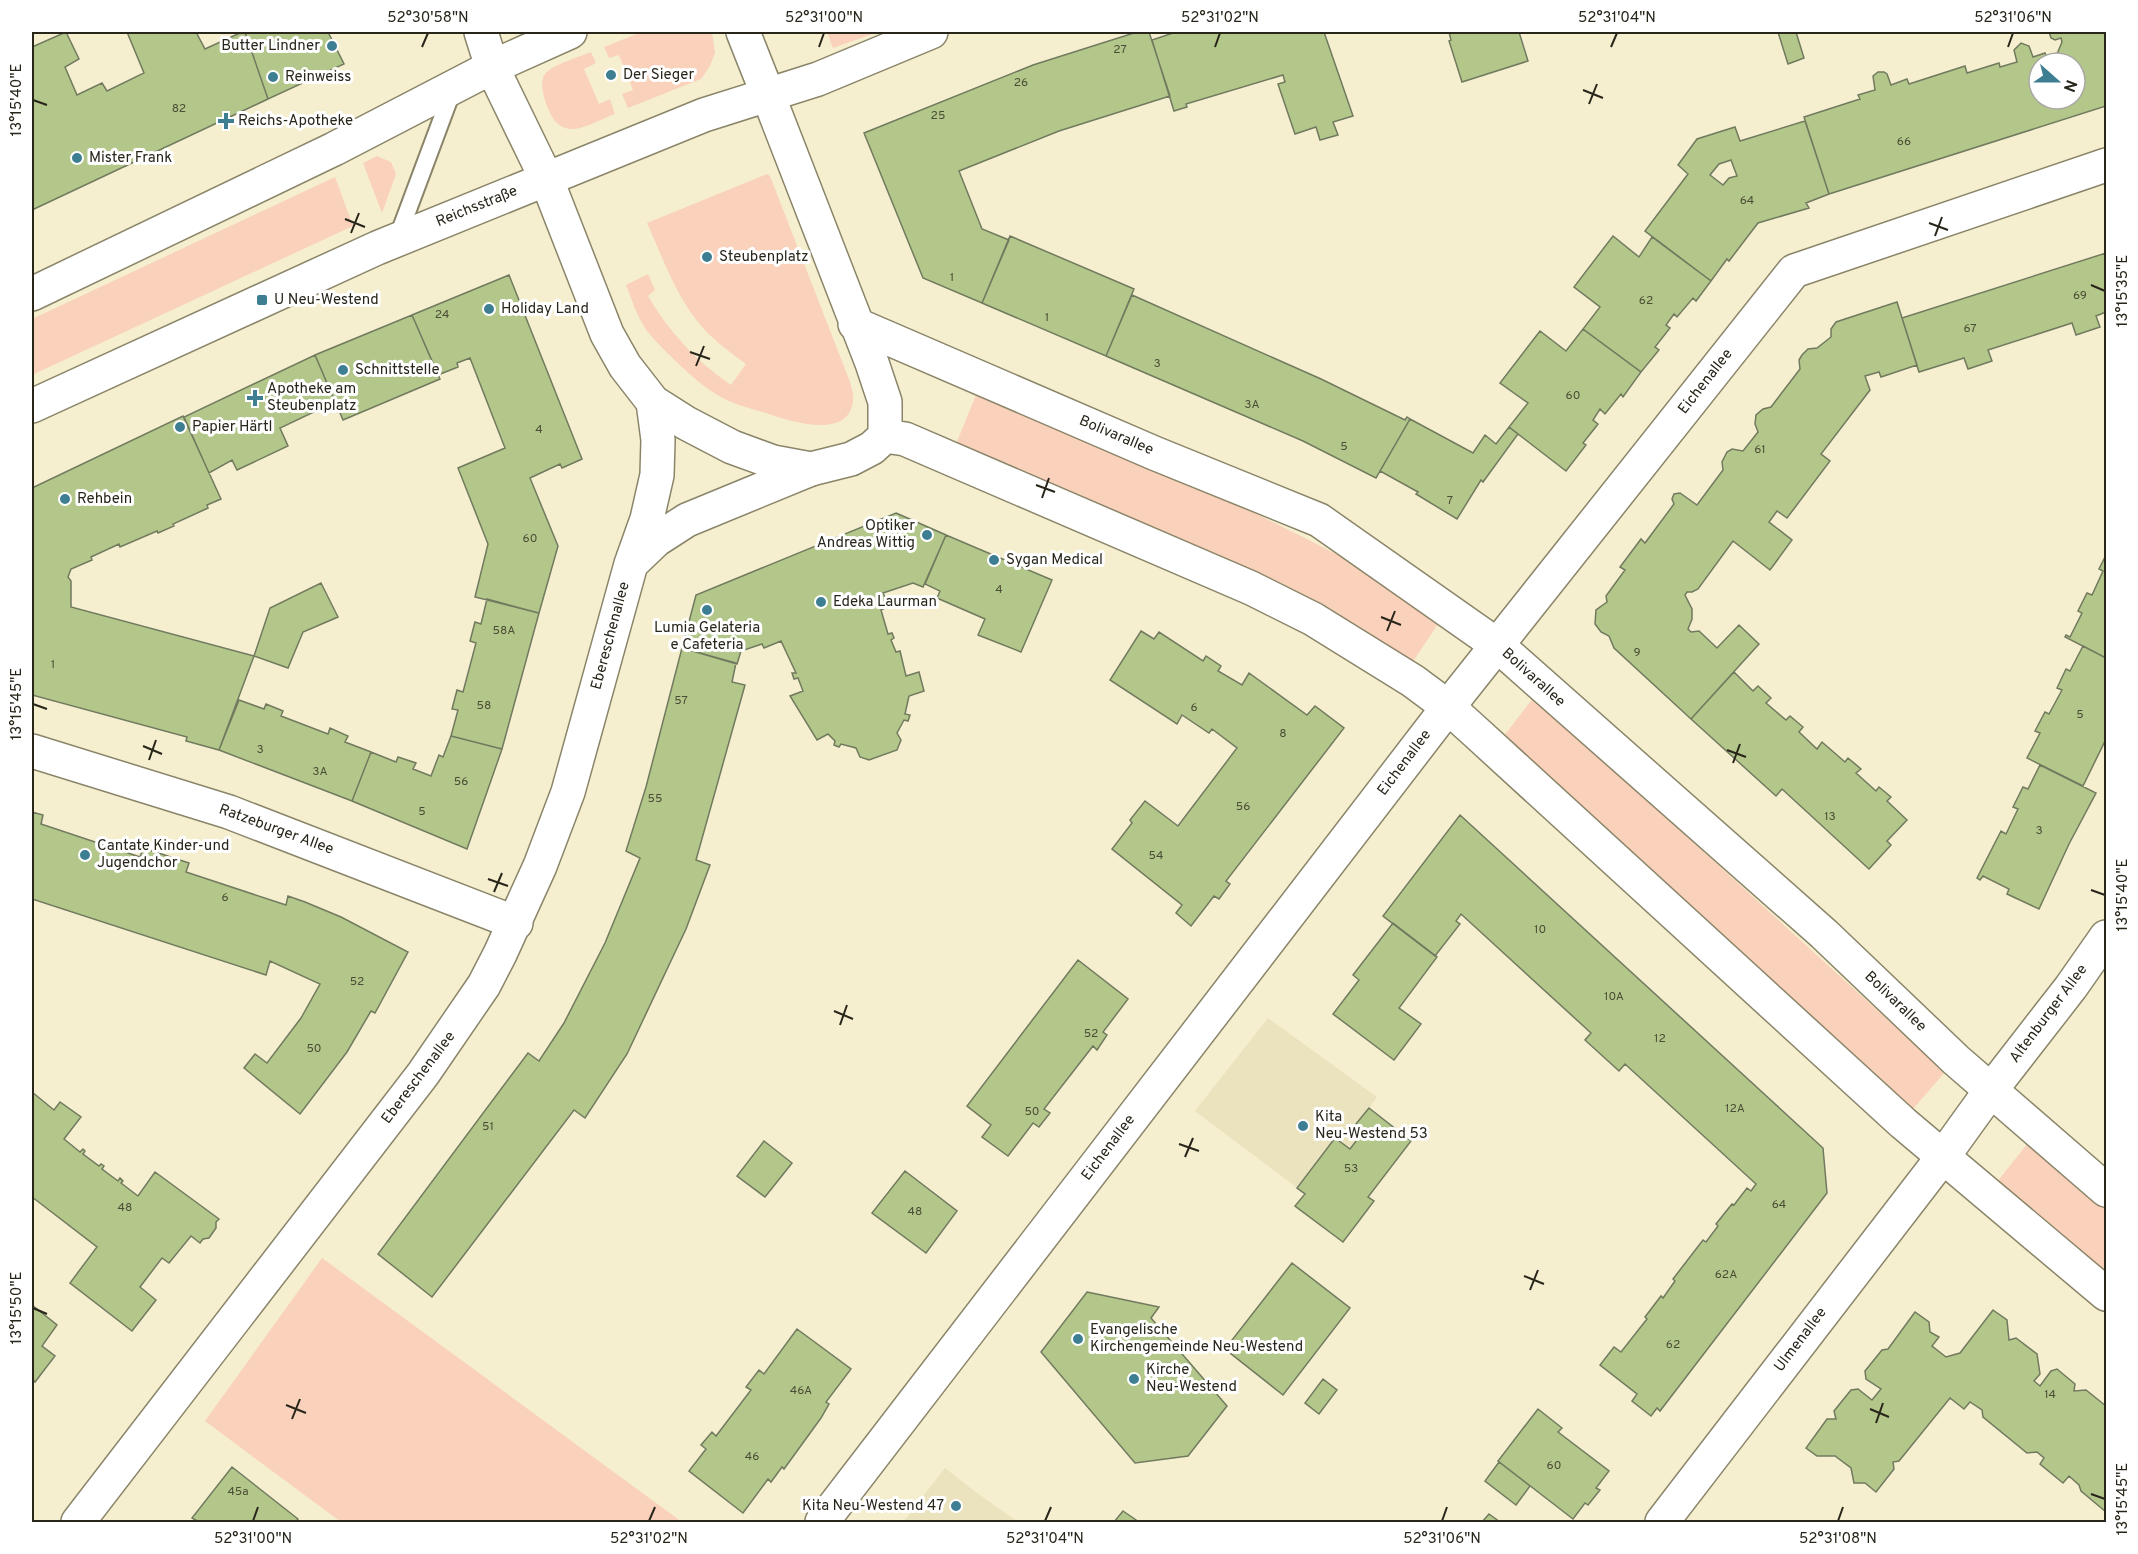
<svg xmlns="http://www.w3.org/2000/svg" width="2138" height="1554" viewBox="0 0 2138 1554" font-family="Overpass,sans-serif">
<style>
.built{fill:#eae3bd}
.green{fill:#fad1bb}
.building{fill:#b4c78a;stroke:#717a5f;stroke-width:1.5;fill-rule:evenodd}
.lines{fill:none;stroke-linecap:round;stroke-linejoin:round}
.service-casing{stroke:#8a8569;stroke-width:20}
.minor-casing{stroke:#8a8569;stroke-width:36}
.tertiary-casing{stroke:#8a8569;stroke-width:36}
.secondary-casing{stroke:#8a8569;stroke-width:36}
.service{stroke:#fff;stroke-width:16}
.minor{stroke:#fff;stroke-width:33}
.tertiary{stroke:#fff;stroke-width:33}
.secondary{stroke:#fff;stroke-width:33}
.ticks{fill:none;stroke:#28251a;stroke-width:2}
.poi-dot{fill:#3e7e92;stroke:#fff;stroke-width:2}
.labels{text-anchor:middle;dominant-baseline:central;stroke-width:6;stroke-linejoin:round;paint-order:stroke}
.number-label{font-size:12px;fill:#4b4e36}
.poi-label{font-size:15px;fill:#28251a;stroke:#fff;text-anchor:start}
.street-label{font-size:15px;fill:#28251a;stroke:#fff}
.neatline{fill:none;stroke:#28251a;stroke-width:2}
.ticks-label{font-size:15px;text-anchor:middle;fill:#28251a}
</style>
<rect width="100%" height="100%" fill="#f5efd0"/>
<path class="built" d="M1268,1018L1377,1097L1369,1108L1411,1141L1369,1196L1374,1201L1343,1242L1295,1206L1305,1194L1195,1111Z
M945,1468L973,1490L1018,1522H903Z"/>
<path class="green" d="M642,32H712L715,53L710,66L701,79L628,108L622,94L633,90L619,55L609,58L604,47Z
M827,32H878L833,48Z
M591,52L596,63L584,69L599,104L610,99L615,114C604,118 582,130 572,129C566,129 559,126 555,121C548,112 537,84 545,74C553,64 580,57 591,52Z
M377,156L391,162L396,174L382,213L363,163Z
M767,174L770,176L850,382C851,387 854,394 853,400C850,441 789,421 766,413C745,407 725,402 707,388C691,377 659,346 647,331C637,317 632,300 626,285L648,274L655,290L648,296C669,332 697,362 731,385L746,364C735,356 724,348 713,338C680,308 665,263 647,223Z
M335,177L353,226L32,375V319Z
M976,395L1236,504L1305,538L1353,563L1440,621L1412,663L1328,607L1281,583L956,444Z
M1534,697L1945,1072L1913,1109L1503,737Z
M2028,1143L2106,1209V1274L1997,1182Z
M322,1258L682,1522H341L205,1421Z"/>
<path class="building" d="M66,32L79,59L65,67L77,95L102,83L107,91L144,73L127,32H196L205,49L242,32H245L268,99L32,210V47Z
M245,32H328L344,64L268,99Z
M1137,32H1149L1170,96L1059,131L959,171L982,229L1009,240L982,303L923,278L864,133L1033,65Z
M1176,32H1324L1353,116L1333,122L1338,135L1320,140L1316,127L1295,134L1278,84L1285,82L1283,75L1186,104L1187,107L1174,111L1152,40Z
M1449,32H1519L1528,61L1462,82L1449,41L1451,40Z
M1778,32H1796L1804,58L1788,64Z
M2049,32H2106V106L1829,194L1804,117L1860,99L1858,95L1875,90L1873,76L1878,72H1884L1887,74L1891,85L1907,79L1909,84L1965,66L1967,73L1999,63L2000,67L2017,62L2014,50L2021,43L2029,46L2033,57L2045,53L2047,58L2057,54L2062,42L2061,38L2055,40L2051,38ZM2039,63H2075V99H2039Z
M1805,121L1829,194L1806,203L1809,208L1758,223L1729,261L1727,259L1711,281L1645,231L1688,174L1678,165L1697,139L1735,127L1740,141ZM1731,160L1737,176L1729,178L1723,185L1710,175L1719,164Z
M1010,236L1134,289L1106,356L982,303Z
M1613,236L1639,257L1652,237L1711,281L1696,301L1693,298L1677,317L1674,314L1666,325L1670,328L1655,347L1659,350L1641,372L1583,329L1600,307L1574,287Z
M2106,253V312L2096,316L2100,327L2076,335L2072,323L1988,350L1992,361L1968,369L1964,358L1919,372L1902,318Z
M509,275L582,459L562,468L560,464L530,478L558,546L539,613L475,597L488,544L458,468L505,448L470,358L457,363L458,367L438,375L412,315Z
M1132,295L1321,379L1405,420L1407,417L1410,419L1376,478L1303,441L1106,356Z
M1897,302L1917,365L1881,377L1879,372L1865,376L1870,390L1821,454L1830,461L1787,518L1777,511L1769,522L1792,540L1770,570L1733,541L1698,589L1692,592H1687L1685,595L1692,609V619L1688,629L1691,632L1699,631L1717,648L1739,625L1759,644L1691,719L1614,648L1609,636L1601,632L1595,624L1596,610L1607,602L1606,596L1625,570L1620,567L1641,539L1645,543L1674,504L1672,499L1674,494L1680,493L1697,505L1723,470L1722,462L1727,452L1732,449L1743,451L1758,432L1755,424L1756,415L1763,409L1771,407L1800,369L1799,360L1802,355L1808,349L1817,348L1831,337V329L1836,322Z
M412,315L440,379L343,420L315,355Z
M1583,329L1641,372L1623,397L1621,394L1605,414L1600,409L1593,420L1598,424L1583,443L1586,445L1566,471L1509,427L1528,403L1500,383L1540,331L1566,351Z
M315,355L335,402L280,428L288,446L237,470L232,460L209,473L184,417Z
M183,416L221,499L207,505L208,508L173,524L174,526L158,533L157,531L120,547L119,544L91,557L92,560L71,569L68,577L71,581V607L254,656L219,750L186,741L187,737L32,695V488Z
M1410,419L1473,453L1485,435L1496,444L1509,427L1518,434L1483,482L1481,480L1457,519L1416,494L1418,492L1380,471Z
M896,513L946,535L923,587L913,583L883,593L889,606L881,610L888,634L892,633L894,638L891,640L896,652L900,651L906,676L919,672L924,691L909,696L905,714L910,715L908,721L904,720L897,733L901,740L897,750L869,760L860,757L856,748L841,744L839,747L834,745L835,741L828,734L817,740L790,696L803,691L798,678L794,679L792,673H796L781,641L764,648L762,644L741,651L737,664L682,648L696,595Z
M946,535L1052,580L1021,652L978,635L985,619L937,598L940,591L925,584Z
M2106,555V658L2065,637L2066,635L2070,637L2082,613L2078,611L2087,593L2092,595L2103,571L2099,569Z
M321,583L338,617L303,632L288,668L254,656L270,608Z
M487,599L539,613L502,749L451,736L458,710L452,709L457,690L463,692L476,643L470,641L475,622L481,624Z
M1141,631L1154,639L1159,632L1203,661L1206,656L1221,666L1218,671L1242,685L1249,673L1307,715L1315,706L1344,728L1226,881L1230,884L1219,899L1214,896L1191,926L1176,913L1182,905L1112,849L1132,823L1130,820L1145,801L1178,826L1237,748L1212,729L1209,733L1182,715L1177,724L1110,680Z
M2083,646L2106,658V739L2083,786L2027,758L2040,733L2035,731L2045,712L2049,714L2062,690L2057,688L2066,669L2070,671Z
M682,648L736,663L732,682L745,685L696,860L710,865L686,929L627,1054L585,1118L574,1110L432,1297L378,1254L528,1053L539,1061L564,1023L605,943L640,858L626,851L646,787Z
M1734,672L1753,691L1758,686L1771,698L1766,703L1786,720L1790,716L1803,727L1799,732L1817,749L1822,742L1845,762L1848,758L1861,769L1856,773L1876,791L1879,787L1891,797L1887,801L1907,820L1887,841L1891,845L1869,869L1782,789L1776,796L1691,719Z
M239,700L264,709L266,704L283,711L281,716L328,734L330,728L348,736L345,742L371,752L352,801L219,750Z
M451,736L502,749L467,849L352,801L371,752L396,762L398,757L416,763L413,769L431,776L439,755L443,757Z
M2040,765L2096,793L2069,844L2039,909L2007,894L2009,889L1983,876L1980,880L1977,878L2001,831L2006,834L2018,809L2013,807L2023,787L2028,789Z
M32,812L43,815L41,824L140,857L143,848L189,863L186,872L286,905L288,896L305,902L341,917L408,952L375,1013L371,1011L347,1052L300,1114L244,1068L255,1054L267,1063L301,1018L320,984L270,961L266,975L32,899Z
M1460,815L1823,1148L1827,1193L1660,1411L1657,1408L1651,1416L1632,1401L1637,1394L1600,1365L1614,1347L1621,1352L1647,1319L1645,1317L1661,1296L1663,1298L1675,1281L1673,1279L1703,1240L1706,1242L1718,1226L1716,1224L1732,1204L1734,1205L1747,1188L1751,1191L1756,1184L1625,1064L1619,1071L1585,1040L1591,1033L1461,914L1456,921L1460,924L1435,956L1383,916Z
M1393,923L1437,957L1399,1008L1421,1024L1394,1060L1333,1014L1359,980L1353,975Z
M1078,960L1128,999L1103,1032L1107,1035L1097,1050L1093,1046L1044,1109L1050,1113L1039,1127L1033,1123L1008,1156L982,1137L991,1125L967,1106Z
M32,1092L54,1110L60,1102L81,1117L64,1139L80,1152L83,1149L85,1151L83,1154L99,1166L101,1164L104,1166L102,1169L118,1181L120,1178L123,1181L121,1183L138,1196L155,1172L219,1219L216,1222V1228L209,1238L203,1239L200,1243L191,1236L169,1263L162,1258L140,1287L156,1300L132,1331L70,1283L97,1247L32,1197Z
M1369,1108L1411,1141L1368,1197L1374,1201L1343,1242L1295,1206L1305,1194L1297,1188L1335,1138L1350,1149L1360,1136L1351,1130Z
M764,1141L792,1163L765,1197L737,1176Z
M905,1171L957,1211L926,1253L872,1213Z
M1292,1263L1350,1308L1283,1395L1225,1349Z
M1087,1292L1159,1307L1151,1318L1227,1406L1188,1456L1135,1463L1041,1352Z
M32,1305L57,1325L42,1346L55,1356L35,1382L32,1379Z
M1993,1310L2007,1320L2009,1340L2016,1338L2037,1354L2040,1374L2034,1381L2040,1386L2051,1371L2057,1369L2075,1384L2074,1391L2086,1390L2106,1406V1512L2081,1491L2079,1485L2069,1476L2063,1483L2040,1464L2044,1458L2037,1452L2027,1453L1983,1417L1982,1410L1970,1402L1964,1409L1950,1398L1899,1461L1893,1462L1894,1469L1876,1492L1865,1483H1854L1851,1468L1835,1456H1817L1806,1448L1827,1419H1836L1834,1411L1851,1390L1858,1389L1872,1400L1881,1389L1866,1379L1865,1371L1882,1350L1888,1349L1915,1312L1929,1322L1930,1332L1939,1337L1932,1346L1946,1357L1960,1353Z
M797,1329L851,1369L826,1402L829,1404L821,1418L784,1469L782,1467L771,1482L768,1479L743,1513L689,1471L706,1449L701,1445L712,1432L716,1436L751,1390L746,1387L759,1370L764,1374Z
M1323,1379L1337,1390L1319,1414L1305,1403Z
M1538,1409L1562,1428L1558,1432L1609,1471L1596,1488L1600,1490L1588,1505L1585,1503L1573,1519L1498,1461Z
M1499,1462L1530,1486L1516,1505L1485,1481Z
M232,1467L298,1519L295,1522H199L192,1518Z
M1123,1511L1139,1522H1114Z
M1489,1514L1500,1522H1482Z"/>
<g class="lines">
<g class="service-casing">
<path id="service" d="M397,239L453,89"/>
</g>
<g class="minor-casing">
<path id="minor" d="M632,563L656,540L687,520L811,469
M32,751L229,812L516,923
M78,1522L423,1074L484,985L500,954L540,866L568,792L631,564L647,519L657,475L658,440L653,402
M822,1522L1448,707L1794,271L2106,165
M1662,1522L1942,1158L1991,1090L2071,987L2106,937"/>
</g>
<g class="tertiary-casing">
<path id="tertiary" d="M546,178L607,334L625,366L653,402L686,423L732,447L773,462L811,469L851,459L872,448L885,436V402L872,363L768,95
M855,324L1154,453L1319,520L1497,645L1824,934L1956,1060L2106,1190
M885,436L905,439L1251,588L1313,619L1413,681L1448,707L1479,735L1903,1123L2106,1294"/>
</g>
<g class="secondary-casing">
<path id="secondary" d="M481,32L492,67L546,178
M743,32L768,95
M32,294L334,149L492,67L570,32
M32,406L377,248L704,115L818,79L931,32"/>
</g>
<use href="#service" class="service"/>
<use href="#minor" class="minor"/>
<use href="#tertiary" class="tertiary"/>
<use href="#secondary" class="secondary"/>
</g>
<path class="ticks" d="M422,47L428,33M819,47L824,33M1215,47L1220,33M1611,47L1617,33M2008,47L2013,33M1583,90L1603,98M33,100L47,105M1589,104L1597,84M345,219L365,227M1929,223L1948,230M351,233L359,213M1935,236L1942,217M2091,285L2105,291M690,352L710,359M696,366L704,346M1036,485L1055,492M1042,498L1049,478M1381,617L1401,625M1387,631L1395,611M33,704L47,709M143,746L162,754M1727,750L1746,757M149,760L156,740M1733,763L1740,744M488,879L508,886M2091,890L2105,895M494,892L502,873M834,1011L853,1019M840,1025L847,1005M1179,1144L1199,1151M1185,1157L1193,1138M1524,1276L1544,1284M1530,1290L1538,1270M33,1308L47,1314M286,1405L306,1413M1870,1409L1889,1417M292,1419L300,1399M1876,1423L1883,1403M2091,1494L2105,1499M253,1521L258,1507M649,1521L655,1507M1045,1521L1051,1507M1442,1521L1447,1507M1838,1521L1843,1507"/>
<g class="poi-dot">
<circle cx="332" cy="46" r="6"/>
<circle cx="611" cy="75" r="6"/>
<circle cx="273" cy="77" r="6"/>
<path d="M223 112h6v6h6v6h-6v6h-6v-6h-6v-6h6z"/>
<circle cx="77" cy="158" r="6"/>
<circle cx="707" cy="257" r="6"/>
<rect x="256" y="294" width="12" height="12" rx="3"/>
<circle cx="489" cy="309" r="6"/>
<circle cx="343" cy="370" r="6"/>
<path d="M252 389h6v6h6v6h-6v6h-6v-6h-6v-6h6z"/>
<circle cx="180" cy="427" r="6"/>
<circle cx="65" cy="499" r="6"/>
<circle cx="927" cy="535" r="6"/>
<circle cx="994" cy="560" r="6"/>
<circle cx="821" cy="602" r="6"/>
<circle cx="707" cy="610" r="6"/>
<circle cx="85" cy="855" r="6"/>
<circle cx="1303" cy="1126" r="6"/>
<circle cx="1078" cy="1339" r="6"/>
<circle cx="1134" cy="1379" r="6"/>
<circle cx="956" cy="1506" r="6"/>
</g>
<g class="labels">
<g class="number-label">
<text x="1120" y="50">27</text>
<text x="1021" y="83">26</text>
<text x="179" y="109">82</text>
<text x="938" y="116">25</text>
<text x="1904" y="142">66</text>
<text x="1747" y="201">64</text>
<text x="952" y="278">1</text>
<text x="2080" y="296">69</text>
<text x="1646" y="301">62</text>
<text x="442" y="315">24</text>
<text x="1047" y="318">1</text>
<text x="1970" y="329">67</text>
<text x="1157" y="364">3</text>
<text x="1573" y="396">60</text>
<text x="1252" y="405">3A</text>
<text x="539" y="430">4</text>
<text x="1344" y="447">5</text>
<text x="1760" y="450">61</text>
<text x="1450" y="501">7</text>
<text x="530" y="539">60</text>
<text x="999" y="590">4</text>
<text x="504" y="631">58A</text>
<text x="1637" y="653">9</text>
<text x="53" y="665">1</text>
<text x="681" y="701">57</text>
<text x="484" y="706">58</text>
<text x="1194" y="708">6</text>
<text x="2080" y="715">5</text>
<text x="1283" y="734">8</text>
<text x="260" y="750">3</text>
<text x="320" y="772">3A</text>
<text x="461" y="782">56</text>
<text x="655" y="799">55</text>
<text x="1243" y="807">56</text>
<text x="422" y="812">5</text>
<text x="1830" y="817">13</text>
<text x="2039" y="831">3</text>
<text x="1156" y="856">54</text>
<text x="225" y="898">6</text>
<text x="1540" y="930">10</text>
<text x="357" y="982">52</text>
<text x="1614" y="997">10A</text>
<text x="1091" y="1034">52</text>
<text x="1660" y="1039">12</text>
<text x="314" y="1049">50</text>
<text x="1735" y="1109">12A</text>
<text x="1032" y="1112">50</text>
<text x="488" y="1127">51</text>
<text x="1351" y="1169">53</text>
<text x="1779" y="1205">64</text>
<text x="125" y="1208">48</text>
<text x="915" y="1212">48</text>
<text x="1726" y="1275">62A</text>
<text x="1673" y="1345">62</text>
<text x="801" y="1391">46A</text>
<text x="2050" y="1395">14</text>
<text x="752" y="1457">46</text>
<text x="1554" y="1466">60</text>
<text x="238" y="1492">45a</text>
</g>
<g class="poi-label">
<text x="320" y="46" text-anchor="end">Butter Lindner</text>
<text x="623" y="75">Der Sieger</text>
<text x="285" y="77">Reinweiss</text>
<text x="238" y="121">Reichs-Apotheke</text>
<text x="89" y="158">Mister Frank</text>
<text x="719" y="257">Steubenplatz</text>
<text x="274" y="300">U Neu-Westend</text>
<text x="501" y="309">Holiday Land</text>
<text x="355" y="370">Schnittstelle</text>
<text x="267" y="389">Apotheke am<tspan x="267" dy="17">Steubenplatz</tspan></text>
<text x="192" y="427">Papier Härtl</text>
<text x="77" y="499">Rehbein</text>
<text x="915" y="526" text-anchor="end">Optiker<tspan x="915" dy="17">Andreas Wittig</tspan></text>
<text x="1006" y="560">Sygan Medical</text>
<text x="833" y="602">Edeka Laurman</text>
<text x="707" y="628" text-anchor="middle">Lumia Gelateria<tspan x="707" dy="17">e Cafeteria</tspan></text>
<text x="97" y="846">Cantate Kinder-und<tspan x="97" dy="17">Jugendchor</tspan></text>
<text x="1315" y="1117">Kita<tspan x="1315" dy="17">Neu-Westend 53</tspan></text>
<text x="1090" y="1330">Evangelische<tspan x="1090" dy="17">Kirchengemeinde Neu-Westend</tspan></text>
<text x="1146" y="1370">Kirche<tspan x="1146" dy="17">Neu-Westend</tspan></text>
<text x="944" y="1506" text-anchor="end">Kita Neu-Westend 47</text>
</g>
<g class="street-label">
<text transform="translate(477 207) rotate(-22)">Reichsstraße</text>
<text transform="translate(1706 382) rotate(-52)">Eichenallee</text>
<text transform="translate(1116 436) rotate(23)">Bolivarallee</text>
<text transform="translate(611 636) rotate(-75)">Ebereschenallee</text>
<text transform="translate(1533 678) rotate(42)">Bolivarallee</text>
<text transform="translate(1405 763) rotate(-53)">Eichenallee</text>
<text transform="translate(276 830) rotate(20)">Ratzeburger Allee</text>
<text transform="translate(1895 1002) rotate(44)">Bolivarallee</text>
<text transform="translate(2049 1014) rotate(-53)">Altenburger Allee</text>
<text transform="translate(419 1078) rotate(-53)">Ebereschenallee</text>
<text transform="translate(1109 1148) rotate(-53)">Eichenallee</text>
<text transform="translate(1801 1340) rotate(-53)">Ulmenallee</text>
</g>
</g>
<rect width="2138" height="1554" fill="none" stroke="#ffffff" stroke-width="66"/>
<g transform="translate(2057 81) rotate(111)"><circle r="28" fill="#ffffff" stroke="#a9a8a3" stroke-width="1.5"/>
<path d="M0-4.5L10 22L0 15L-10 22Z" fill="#3e7e92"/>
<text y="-9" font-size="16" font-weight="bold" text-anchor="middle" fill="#28251a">N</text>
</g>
<rect x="33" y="33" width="2072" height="1488" class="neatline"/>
<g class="ticks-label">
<text x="428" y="22">52°30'58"N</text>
<text x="824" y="22">52°31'00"N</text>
<text x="1220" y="22">52°31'02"N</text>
<text x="1617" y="22">52°31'04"N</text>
<text x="2013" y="22">52°31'06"N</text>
<text transform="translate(16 100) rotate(-90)" y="5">13°15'40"E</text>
<text transform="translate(2122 291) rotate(-90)" y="5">13°15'35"E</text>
<text transform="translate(16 704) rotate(-90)" y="5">13°15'45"E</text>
<text transform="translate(2122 895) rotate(-90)" y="5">13°15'40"E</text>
<text transform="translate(16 1308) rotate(-90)" y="5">13°15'50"E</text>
<text transform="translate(2122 1499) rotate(-90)" y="5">13°15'45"E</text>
<text x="253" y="1543">52°31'00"N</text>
<text x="649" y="1543">52°31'02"N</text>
<text x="1045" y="1543">52°31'04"N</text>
<text x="1442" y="1543">52°31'06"N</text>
<text x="1838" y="1543">52°31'08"N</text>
</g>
</svg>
